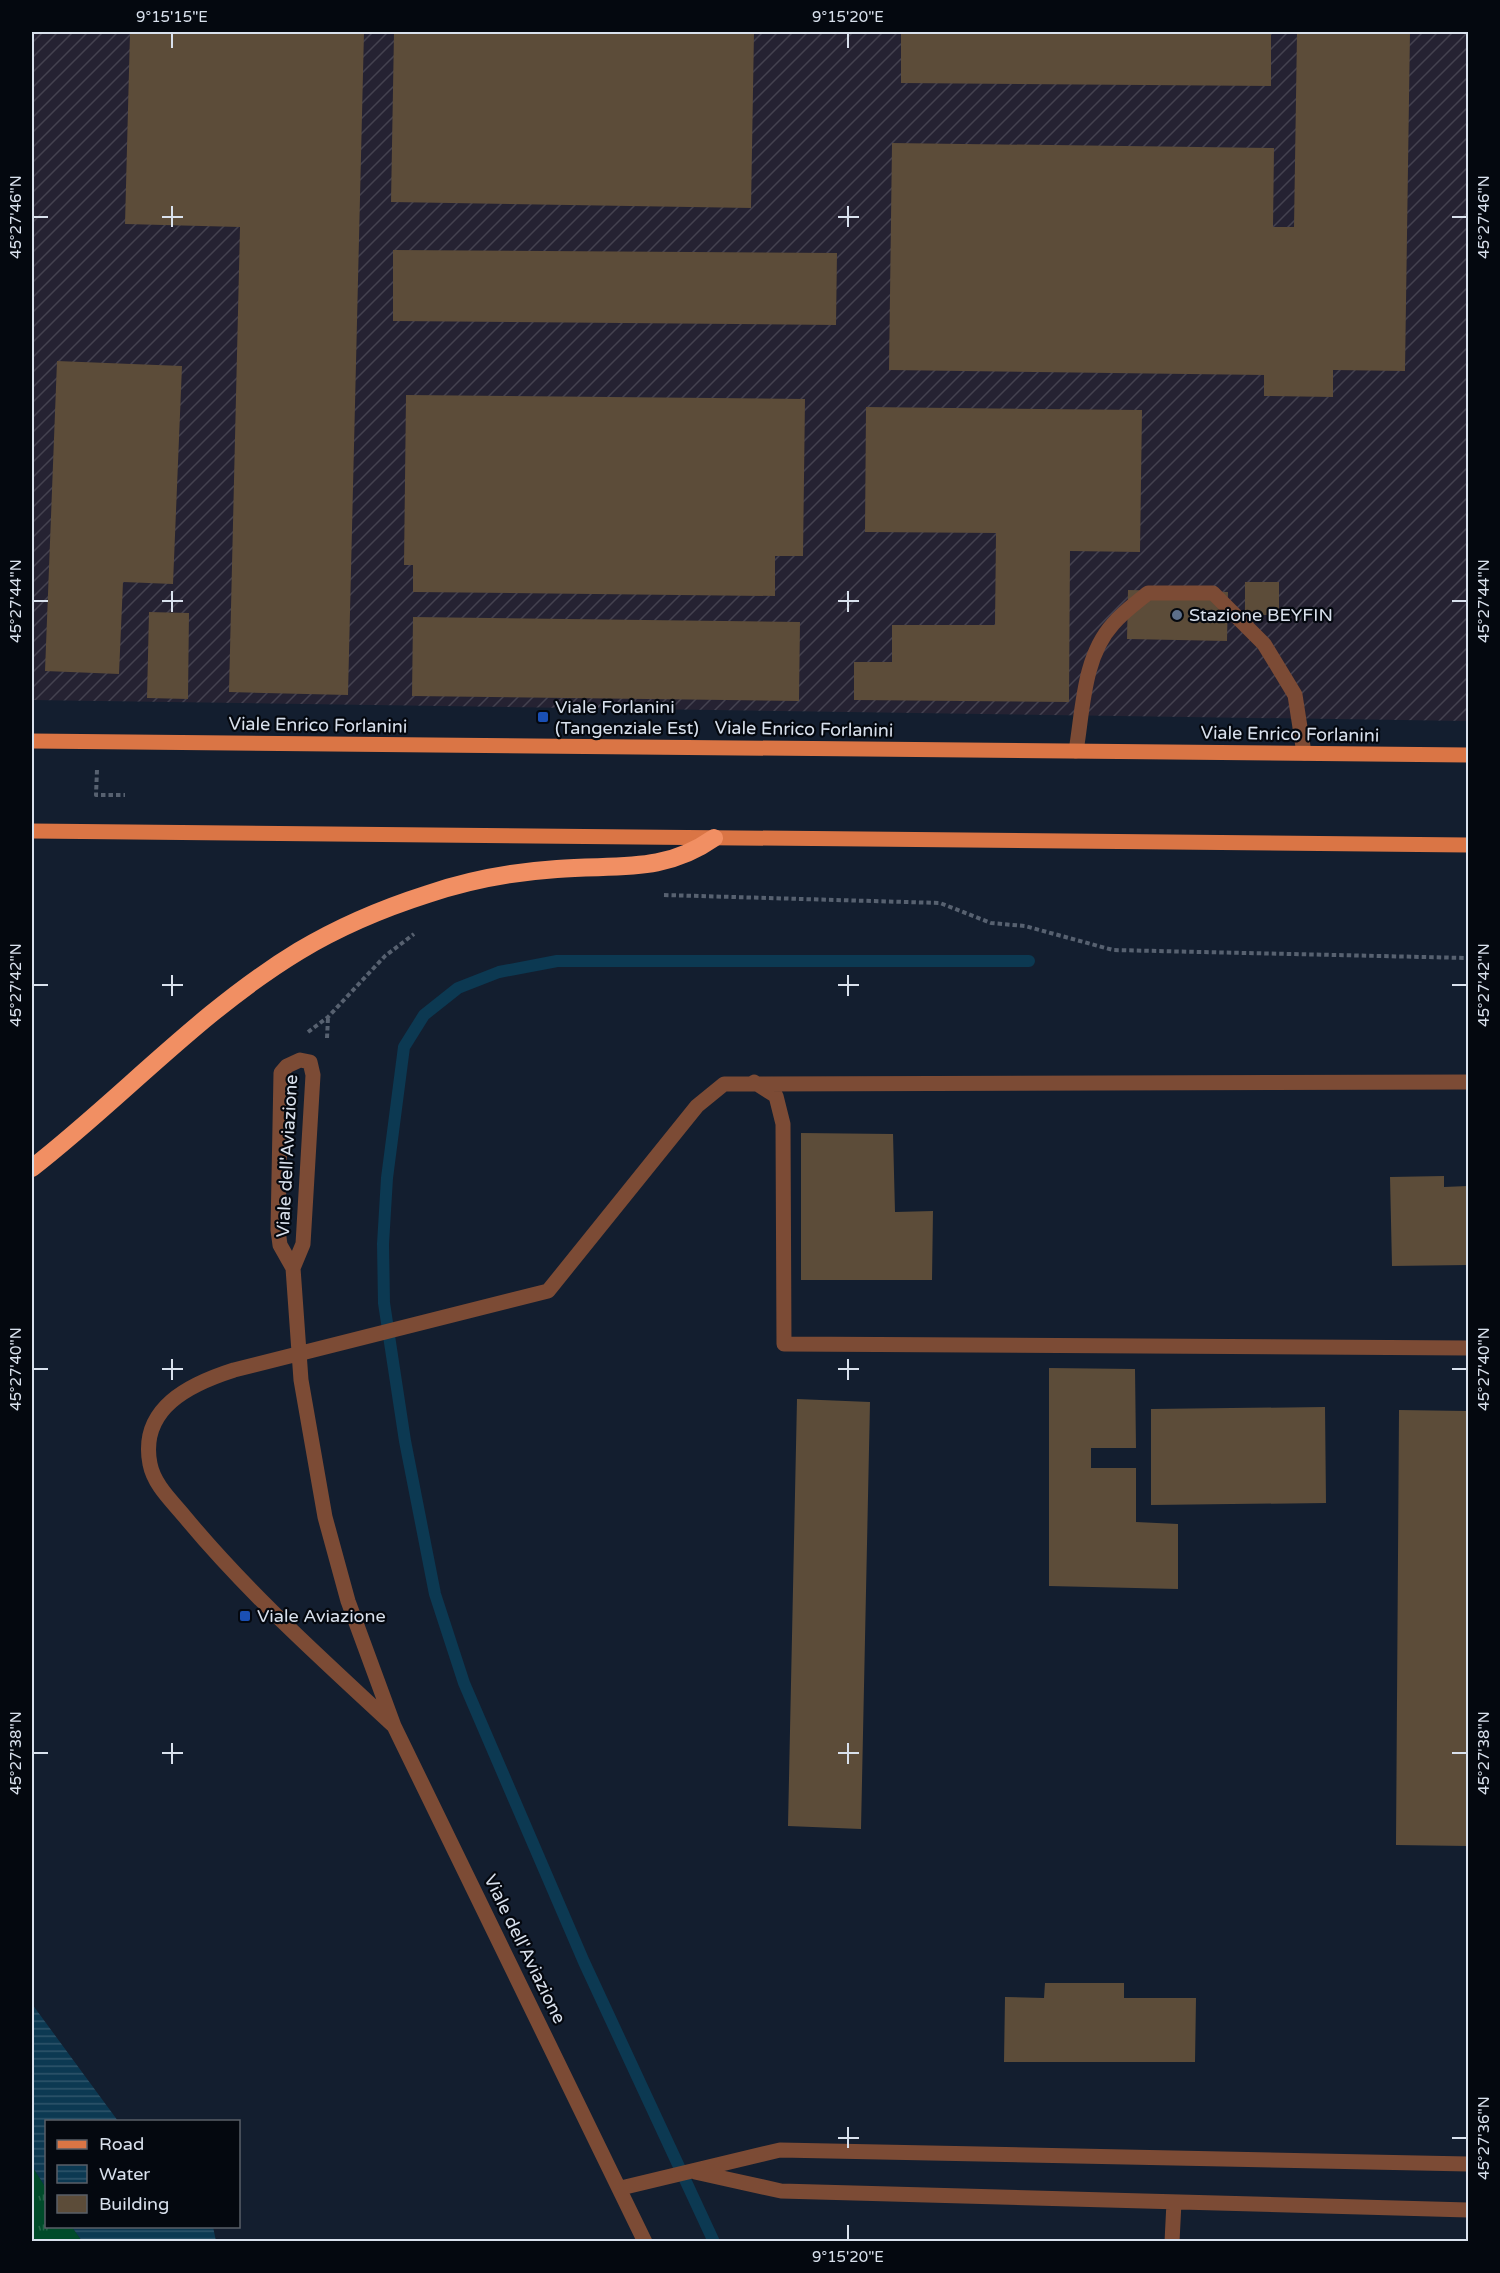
<svg xmlns="http://www.w3.org/2000/svg" width="1500" height="2273" viewBox="0 0 1500 2273" font-family="'Varela Round',sans-serif">
<style>
.industrial{fill:url(#industrial-furrows)}
.grass{fill:url(#grass-tufts)}
.water{fill:url(#water-rules)}
.lines{fill:none;stroke-linecap:round;stroke-linejoin:round}
.stream{stroke:#0c3952;stroke-width:12}
.building{fill:#5c4c39}
.path{stroke:#576170;stroke-width:4;stroke-dasharray:4.5 3;stroke-linecap:butt}
.minor{stroke:#7c4b35;stroke-width:15}
.major{stroke:#da7545;stroke-width:15}
.highway{stroke:#f18f63;stroke-width:18}
.ticks{fill:none;stroke:#d9e1ed;stroke-width:2}
.service-dot{fill:#5c6f8a;stroke:#04080f;stroke-width:2}
.transit-dot{fill:#1a4fb4;stroke:#04080f;stroke-width:2}
.labels{text-anchor:middle;dominant-baseline:central;stroke-width:4.5;stroke-linejoin:round;paint-order:stroke}
.poi-label{font-size:18px;fill:#d9e1ed;stroke:#04080f;text-anchor:start}
.street-label{font-size:18px;fill:#d9e1ed;stroke:#04080f}
.neatline{fill:none;stroke:#d9e1ed;stroke-width:2}
.ticks-label{font-size:15px;text-anchor:middle;fill:#d9e1ed}
</style>
<defs>
<pattern id="industrial-furrows" width="10" height="10" patternUnits="userSpaceOnUse" patternTransform="scale(1.5)"><rect width="10" height="10" fill="#252232"/><path d="M-1 1l2-2M0 10L10 0M9 11l2-2" fill="none" stroke="#444250"/></pattern>
<pattern id="grass-tufts" width="24" height="20" patternUnits="userSpaceOnUse" patternTransform="scale(1.5)"><rect width="24" height="20" fill="#004b2a"/><path d="M3 7l-1-3M5 7V3M7 7l1-3M15 17l-1-3M17 17v-4M19 17l1-3" fill="none" stroke="#256549"/></pattern>
<pattern id="water-rules" width="6" height="5" patternUnits="userSpaceOnUse" patternTransform="scale(1.5)"><rect width="6" height="5" fill="#0c3952"/><path d="M0 2.5h6" fill="none" stroke="#2f556b"/></pattern>
</defs>
<rect width="100%" height="100%" fill="#131e2f"/>
<path class="industrial" d="M32,32H1468V721L32,700Z"/>
<path class="grass" d="M32,2166L46,2188V2226L72,2227L82,2241H32Z"/>
<path class="water" d="M32,2004L118,2121L46,2122V2188L32,2166Z
M72,2227H213L216,2241H82Z"/>
<g class="lines">
<path class="stream" d="M714,2242L584,1962L464,1683L435,1594L405,1441L384,1303L383,1244L387,1178L404,1047L424,1015L458,988L499,972L557,961H1029"/>
</g>
<path class="building" d="M130,32H364L348,695L229,692L240,227L125,224Z
M394,32H754L751,208L391,202Z
M901,32H1271V86L901,83Z
M1297,32H1410L1405,371L1333,370V397L1264,396V375L889,370L892,143L1274,148L1273,227H1294Z
M393,250L837,253L836,325L393,321Z
M57,361L182,366L173,584L123,582L119,674L45,671Z
M406,395L805,399L803,556H775V596L413,592V565H404Z
M866,407L1142,410L1140,552L1070,551L1069,702L854,700V662H892V625H995L996,533L865,532Z
M1245,582H1279V615H1245Z
M1128,590L1228,592L1227,641L1127,639Z
M149,612L189,613L188,699L147,698Z
M413,617L800,622L799,701L412,696Z
M801,1133L893,1134L895,1212L933,1211L932,1280H801Z
M1444,1176V1187L1468,1186V1265L1392,1266L1390,1177Z
M1049,1368L1135,1369L1136,1448H1091V1468H1136V1522L1178,1524V1589L1049,1586Z
M797,1399L870,1402L861,1829L788,1826Z
M1325,1407L1326,1503L1151,1505V1409Z
M1399,1410L1468,1411V1846L1396,1845Z
M1045,1983H1124V1998H1196L1195,2062H1004L1005,1997L1044,1998Z"/>
<g class="lines">
<path class="path" d="M97,770L96,795H125
M664,895L940,903L991,923L1025,926L1113,950L1468,958
M308,1032L328,1017L385,956L414,934
M327,1038L328,1018"/>
<path class="minor" d="M1076,751C1083,710 1083,657 1113,624C1123,612 1136,603 1148,593H1213L1264,644L1295,695L1304,753
M754,1082L776,1096L783,1124L784,1344L1468,1348
M293,1268L280,1245L278,1230L281,1073L287,1066L300,1060L310,1062L313,1075L303,1244L293,1268L301,1380L325,1517L348,1601L394,1726L645,2242
M394,1726C322,1659 248,1593 185,1517C172,1501 154,1485 150,1464C139,1408 190,1384 234,1370L548,1291L697,1106L724,1084L1468,1082
M695,2172L781,2191L1468,2210
M621,2188L780,2150L1468,2164
M1172,2242L1174,2202"/>
<path class="major" d="M32,741L1468,755
M32,831L1468,845"/>
<path class="highway" d="M32,1168C122,1098 200,1011 299,951C339,927 384,908 428,894C469,880 513,872 557,869C616,864 663,874 714,838"/>
</g>
<path class="ticks" d="M172,33V48M848,33V48M172,206V227M848,206V227M33,217H48M162,217H183M838,217H859M1452,217H1467M172,591V612M848,591V612M33,601H48M162,601H183M838,601H859M1452,601H1467M172,975V996M848,975V996M33,985H48M162,985H183M838,985H859M1452,985H1467M172,1359V1380M848,1359V1380M33,1369H48M162,1369H183M838,1369H859M1452,1369H1467M172,1743V1764M848,1743V1764M33,1753H48M162,1753H183M838,1753H859M1452,1753H1467M848,2127V2148M838,2138H859M1452,2138H1467M848,2225V2240"/>
<circle class="service-dot" cx="1177" cy="615" r="6"/>
<g class="transit-dot">
<rect x="537" y="711" width="12" height="12" rx="3"/>
<rect x="239" y="1610" width="12" height="12" rx="3"/>
</g>
<g class="labels">
<g class="poi-label">
<text x="1189" y="615">Stazione BEYFIN</text>
<text x="555" y="707">Viale Forlanini<tspan x="555" dy="21">(Tangenziale Est)</tspan></text>
<text x="257" y="1616">Viale Aviazione</text>
</g>
<g class="street-label">
<text transform="translate(318 725) rotate(1)">Viale Enrico Forlanini</text>
<text transform="translate(804 729) rotate(1)">Viale Enrico Forlanini</text>
<text transform="translate(1290 734) rotate(1)">Viale Enrico Forlanini</text>
<text transform="translate(287 1156) rotate(-87)">Viale dell'Aviazione</text>
<text transform="translate(525 1949) rotate(64)">Viale dell'Aviazione</text>
</g>
</g>
<rect width="1500" height="2273" fill="none" stroke="#04080f" stroke-width="66"/>
<rect x="45" y="2120" width="195" height="108" fill="#04080f" stroke="#595f68" stroke-width="1.5"/>
<rect x="57" y="2140" width="30" height="9" fill="#da7545" stroke="#595f68" stroke-width="1.5"/>
<text x="99" y="2150" font-size="18" fill="#d9e1ed">Road</text>
<rect x="57" y="2165" width="30" height="18" fill="url(#water-rules)" stroke="#595f68" stroke-width="1.5"/>
<text x="99" y="2180" font-size="18" fill="#d9e1ed">Water</text>
<rect x="57" y="2195" width="30" height="18" fill="#5c4c39" stroke="#595f68" stroke-width="1.5"/>
<text x="99" y="2210" font-size="18" fill="#d9e1ed">Building</text>
<rect x="33" y="33" width="1434" height="2207" class="neatline"/>
<g class="ticks-label">
<text x="172" y="22">9°15'15"E</text>
<text x="848" y="22">9°15'20"E</text>
<text transform="translate(16 217) rotate(-90)" y="5">45°27'46"N</text>
<text transform="translate(1484 217) rotate(-90)" y="5">45°27'46"N</text>
<text transform="translate(16 601) rotate(-90)" y="5">45°27'44"N</text>
<text transform="translate(1484 601) rotate(-90)" y="5">45°27'44"N</text>
<text transform="translate(16 985) rotate(-90)" y="5">45°27'42"N</text>
<text transform="translate(1484 985) rotate(-90)" y="5">45°27'42"N</text>
<text transform="translate(16 1369) rotate(-90)" y="5">45°27'40"N</text>
<text transform="translate(1484 1369) rotate(-90)" y="5">45°27'40"N</text>
<text transform="translate(16 1753) rotate(-90)" y="5">45°27'38"N</text>
<text transform="translate(1484 1753) rotate(-90)" y="5">45°27'38"N</text>
<text transform="translate(1484 2138) rotate(-90)" y="5">45°27'36"N</text>
<text x="848" y="2262">9°15'20"E</text>
</g>
</svg>
